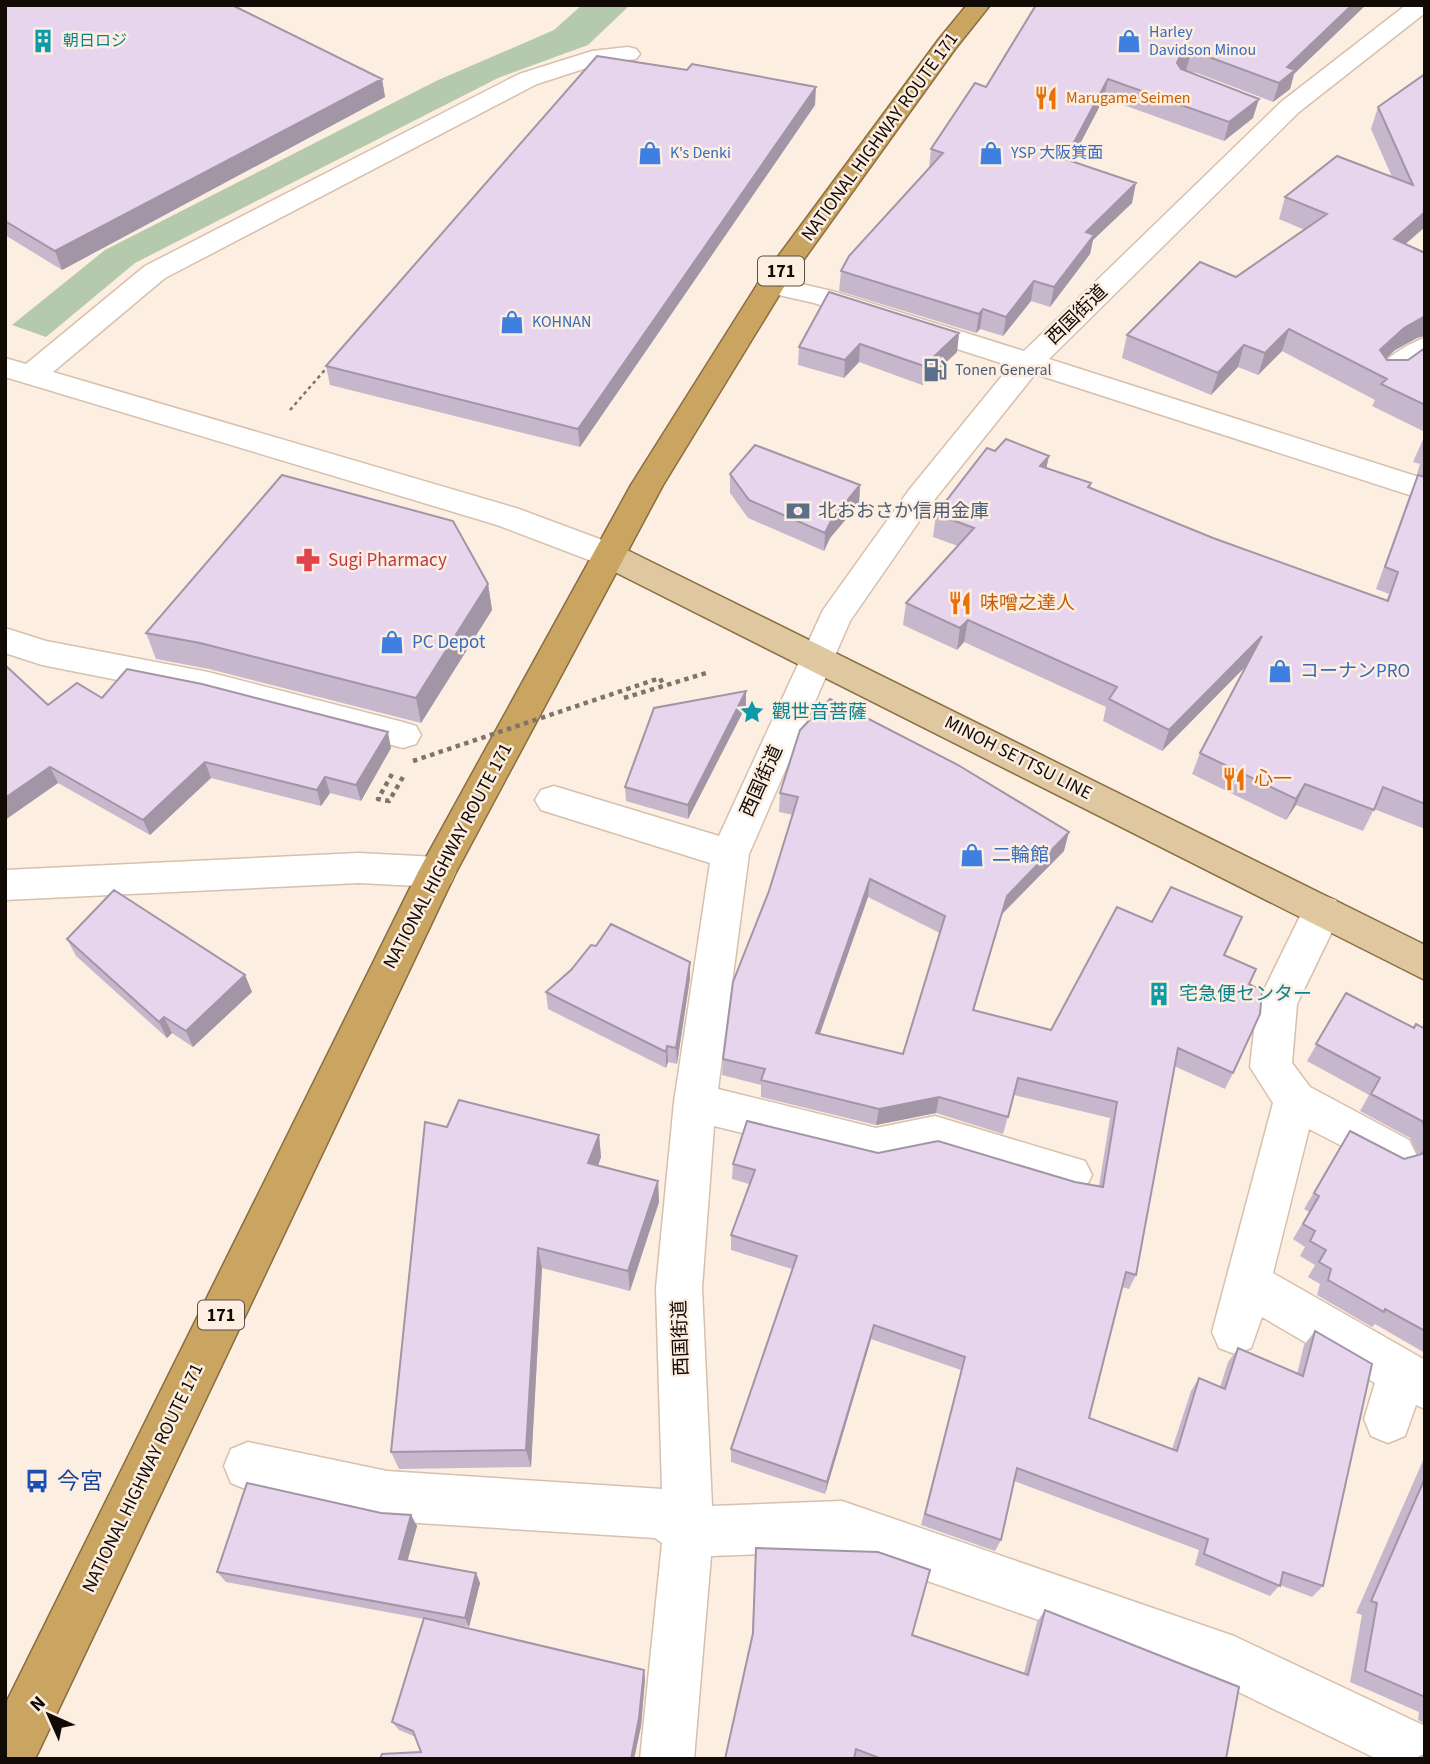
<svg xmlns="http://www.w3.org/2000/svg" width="1430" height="1764" viewBox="0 0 1430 1764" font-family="'Source Sans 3','Noto Sans JP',sans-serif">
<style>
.green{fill:#b5caac}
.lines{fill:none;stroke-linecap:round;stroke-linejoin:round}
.minor-casing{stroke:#d7c0ac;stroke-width:3}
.major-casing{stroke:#8a6e41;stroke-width:3}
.highway-casing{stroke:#8a6e41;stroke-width:3}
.path-far1{stroke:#7f746b;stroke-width:2.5;stroke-dasharray:3.5 3.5;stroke-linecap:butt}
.path{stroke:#7f746b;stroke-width:4.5;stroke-dasharray:4.5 4.5;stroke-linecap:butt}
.minor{fill:#fff;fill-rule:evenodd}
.major{fill:#dfc8a0;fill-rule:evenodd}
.highway{fill:#caa461;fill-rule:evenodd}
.path-bridge{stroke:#7f746b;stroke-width:4.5;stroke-dasharray:4.5 4.5;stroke-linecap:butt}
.wall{fill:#c7b7cc;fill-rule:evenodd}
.shaded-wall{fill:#a295a6}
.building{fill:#e7d5ed;stroke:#a295a6;stroke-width:2;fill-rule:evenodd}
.labels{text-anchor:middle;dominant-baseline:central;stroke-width:5;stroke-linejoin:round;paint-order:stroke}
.far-shop-label{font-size:16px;fill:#366cbe;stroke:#fdeee2;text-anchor:start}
.far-culture-label{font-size:16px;fill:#0d838f;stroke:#fdeee2;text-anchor:start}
.far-food-label{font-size:16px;fill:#c56008;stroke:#fdeee2;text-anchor:start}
.far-service-label{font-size:16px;fill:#4e5e75;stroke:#fdeee2;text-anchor:start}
.shield{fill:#fdeee2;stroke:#584e47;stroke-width:2}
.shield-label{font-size:18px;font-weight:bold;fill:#120a05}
.street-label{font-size:19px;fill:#120a05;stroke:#fdeee2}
.service-label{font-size:19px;fill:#4e5e75;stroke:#fdeee2;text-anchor:start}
.health-label{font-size:19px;fill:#be3a42;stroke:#fdeee2;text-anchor:start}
.food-label{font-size:19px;fill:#c56008;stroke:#fdeee2;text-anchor:start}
.shop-label{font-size:19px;fill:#366cbe;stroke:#fdeee2;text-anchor:start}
.culture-label{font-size:19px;fill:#0d838f;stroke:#fdeee2;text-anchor:start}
.near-transit-label{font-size:23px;fill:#164399;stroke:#fdeee2;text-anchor:start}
</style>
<rect width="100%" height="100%" fill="#fdeee2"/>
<path class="green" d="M582,5H630L588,45L498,78L135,263L46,337L12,325L105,250L436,81L554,30Z"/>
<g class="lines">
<g class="minor-casing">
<path id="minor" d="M1406,5H1425V13L1299,112L1049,359L1425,479V500L1035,374L931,504L850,621L749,854L718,1089L876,1128L935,1116L1085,1161L1092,1175L1085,1189L1070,1195L935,1154L876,1166L714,1126L702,1288L712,1506L842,1501L1234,1636L1425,1726V1759H1377L1224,1685L842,1551L711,1556L694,1759H640L662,1543L655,1538L387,1521L248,1490L231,1483L224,1466L231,1449L248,1442L387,1471L662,1489L656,1288L674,1102L710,863L541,810L535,800L541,790L554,786L719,836L823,610L909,490L1010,366L814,303L761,291L757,285L761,279L771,277L832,291L1024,351L1281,102Z
M628,47L636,49L640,54L636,59L602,63L537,84L165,278L53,372L519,509L621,547L625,555L621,563L609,566L597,563L497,525L5,377V358L26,364L145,266L519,74L592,51Z
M1425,338V361C1410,373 1398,385 1379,380L1374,374C1384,359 1408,343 1425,338Z
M5,628L46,641L208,672L403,722L416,726L421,735L416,744L403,748L208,698L42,665L5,653Z
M359,853L437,857L451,861L456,872L451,883L437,887L359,883L5,900V870Z
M1322,895L1336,900L1342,911L1297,1004L1292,1063L1310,1087L1409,1140L1416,1154L1409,1168L1394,1173L1309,1129L1273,1273L1425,1360V1409L1416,1405L1405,1436L1388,1443L1371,1436L1364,1419L1375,1383L1262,1317L1251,1348L1235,1354L1219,1348L1212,1332L1273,1103L1250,1067L1257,1004L1308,900Z"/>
</g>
<g class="major-casing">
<path id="major" d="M609,544L621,547L1425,945V980L597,563L593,555L597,547Z"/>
</g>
<g class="highway-casing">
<path id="highway" d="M967,5H990L955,49L784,287L663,485L455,874L35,1759H5V1705L418,872L631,485L757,285L939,39Z"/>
</g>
<path class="path-far1" d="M290,410L330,364"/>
<path class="path" d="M624,698L706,673
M392,774L378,799L389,801L403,777"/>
<use href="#minor" class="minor"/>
<use href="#major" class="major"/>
<use href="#highway" class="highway"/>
<path class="path-bridge" d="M413,761L660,678L664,686"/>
</g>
<path class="wall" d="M5,5L382,79L385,97L62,270L5,235Z
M1036,5L1294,74L1290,89L1273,102L1197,73L1187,72L1253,118L1224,141L1104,98L1071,161L1132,203L1093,240L1090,254L1050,307L1031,301L1003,336L980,329L976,333L839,291L841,271L929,168L931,149L986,87Z
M1425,74L1405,244L1425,253V336L1417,338L1395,350L1386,359L1387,360H1408L1425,348V432L1372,406L1375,400L1282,351L1258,375L1238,367L1211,395L1122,358L1127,335L1236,277L1305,230L1279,219L1285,197L1392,177L1371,129L1378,107Z
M815,105L580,447L330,385L326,366Z
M959,333L957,352L922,385L859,362L844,378L798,365L799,347Z
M1425,435V477L1417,474L1420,464L1413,462Z
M995,451L1049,456L1046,468L1091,483L1090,488L1213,538L1386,601L1389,594L1376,589L1409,497L1418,475L1425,477V829L1374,809L1363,831L1296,805L1286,820L1192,774L1200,753L1246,665L1162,751L1103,721L1106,707L964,642L957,650L903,625L906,603L958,546L933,537L936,514Z
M730,474L860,485L859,504L830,538L824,551L748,518L730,493Z
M488,584L492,610L421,723L209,669L156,659L146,633Z
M102,698L391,748L361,801L330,793L321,806L211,778L150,835L58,783L5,820L48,705Z
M746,706L688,819L626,801L625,787Z
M780,793L1064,851L1002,914L974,1010L1051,1030L1152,922L1235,935L1225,955L1249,984L1233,1073L1225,1089L1174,1066L1136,1275L1129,1289L1122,1287L1089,1418L1172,1449L1191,1391L1199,1378L1220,1387L1228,1362L1238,1348L1297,1374L1304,1345L1315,1331L1323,1586L1312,1597L1280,1585L1270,1596L1195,1565L1199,1550L1014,1481L1001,1540L995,1551L921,1525L961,1370L871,1339L825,1494L731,1462V1449L792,1269L731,1250V1235L749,1184L732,1179L733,1164L878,1153L1099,1186L1110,1118L1014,1095L1003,1134L936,1113L876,1125L761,1097V1085L722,1075L723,1059L769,891L793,815L779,812ZM868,897L940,933L903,1054L820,1034Z
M67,939L245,975L252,992L193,1047L172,1033L167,1038L76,956Z
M596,946L690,962V978L677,1064L668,1062L666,1068L548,1009L546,992Z
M1346,993L1414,1028L1425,1029V1353L1375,1324L1372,1327L1317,1295L1320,1284L1308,1277L1315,1265L1300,1256L1305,1247L1293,1239L1309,1212L1304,1209L1350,1131L1404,1159L1418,1155L1410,1138L1360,1111L1369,1095L1307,1061Z
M447,1127L599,1135L601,1157L598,1166L658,1181L659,1202L630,1291L542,1268L531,1467L399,1469L391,1452Z
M1425,1456V1724L1418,1720L1419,1712L1350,1682L1362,1615L1356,1613Z
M381,1513L411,1515L417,1526L407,1561L476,1573L480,1583L469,1627L442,1622L645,1679L641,1726L634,1759H380L421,1752L416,1737L399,1730L392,1722L424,1619L226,1582L217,1572Z
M755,1561L912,1635L1024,1673L1037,1622L1045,1610L1226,1759H725L752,1636Z
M1425,1753V1759H1414Z"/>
<path class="shaded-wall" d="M1352,5H1366L1294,74L1290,89L1273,102L1279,83L1287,67Z
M1191,52L1186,71L1176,75L1177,63L1180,56Z
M382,79L385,97L62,270L55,251Z
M1108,79L1104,98L1062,178L1065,159Z
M816,87L815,105L580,447L578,429Z
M1259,99L1253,118L1224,141L1229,122Z
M1136,183L1132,203L1093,240L1090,254L1050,307L1054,287L1086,232Z
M1425,212V227L1386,261L1394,239Z
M1034,281L1031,301L1003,336L1006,317Z
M983,309L980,329L976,333L979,314Z
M1425,316L1424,336L1417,338L1395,350L1372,372L1380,350L1404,328Z
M1289,329L1282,351L1258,375L1265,353Z
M959,333L957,352L922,385L924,366Z
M860,344L859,362L844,378L845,360Z
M1244,345L1238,367L1211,395L1218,373Z
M1049,456L1044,478L1040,466Z
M860,485L859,504L830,538L824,551L825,533L832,519Z
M488,584L492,610L421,723L416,698Z
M968,620L964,642L957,650L960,628Z
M1262,636L1254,658L1162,751L1169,730Z
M746,691V706L688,819V805Z
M388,732L391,748L361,801L356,785Z
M205,762L211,778L150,835L143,820Z
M50,767L58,783L5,820V798Z
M325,777L330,793L321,806L317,790Z
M1305,784L1296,805L1286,820L1296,799Z
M1069,832L1064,851L1002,914L969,1027L973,1010L1007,896Z
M870,879L868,897L814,1050L816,1033Z
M690,962V978L677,1064L676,1048Z
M245,975L252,992L193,1047L186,1031Z
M164,1017L172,1033L167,1038L159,1022Z
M667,1046L668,1062L666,1068V1052Z
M939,1097L936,1113L876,1125L879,1109Z
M599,1135L601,1157L591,1185L588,1163Z
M658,1181L659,1202L630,1291L628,1271Z
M538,1248L542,1268L531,1467L526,1450Z
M874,1325L871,1339L825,1494L827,1482Z
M411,1515L417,1526L405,1570L399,1559Z
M476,1573L480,1583L469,1627L465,1618Z
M644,1670L645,1679L641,1726L634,1759H631Z"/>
<path class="building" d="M5,5H232L382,79L55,251L5,221Z
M1036,5H1352L1287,67L1295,70L1279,83L1201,54L1191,52L1180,56L1177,63L1181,69L1259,99L1229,122L1108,79L1065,159L1136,183L1086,232L1094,235L1054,287L1034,281L1006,317L983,309L979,314L841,271L849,256L943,153L931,149L975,83L986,87Z
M597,56L687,70L692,64L816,87L578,429L326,366Z
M1425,74V212L1394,239L1425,253V316L1404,328L1380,350L1387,360H1408L1425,348V405L1381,384L1387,379L1289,329L1265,353L1244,345L1218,373L1127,335L1200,262L1236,277L1327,214L1285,197L1337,156L1413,185L1378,107Z
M829,292L959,333L924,366L860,344L845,360L799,347Z
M1006,439L1049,456L1040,466L1091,483L1088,487L1213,538L1388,601L1398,572L1385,567L1418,475L1425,477V804L1383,787L1374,810L1305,784L1296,799L1200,753L1262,636L1169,730L1109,699L1117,687L968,620L960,628L906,603L974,528L936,514L987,448L995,451Z
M755,445L860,485L832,519L825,533L749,500L730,474Z
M282,475L453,521L488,584L416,698L200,643L146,633Z
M5,665L48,705L77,683L102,698L127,669L202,684L388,732L356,785L325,777L317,790L205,762L143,820L50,767L5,798Z
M746,691L688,805L625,787L654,708Z
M830,699L958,765L1069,832L1007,896L973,1010L1051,1030L1117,907L1152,922L1171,887L1242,917L1224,955L1256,969L1249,984L1262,991L1260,1014L1233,1073L1178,1048L1136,1275L1126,1272L1089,1418L1177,1451L1199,1378L1225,1389L1238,1348L1303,1376L1315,1331L1372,1364L1323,1586L1283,1572L1280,1586L1204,1554L1208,1539L1017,1468L1001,1540L925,1514L965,1357L874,1325L827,1482L731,1449L797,1256L731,1235L755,1170L733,1164L747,1121L878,1153L938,1141L1075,1182L1103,1187L1117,1102L1018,1078L1008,1117L939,1097L879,1109L761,1080L765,1069L723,1059L733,982L769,891L798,797L780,793L800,730ZM870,879L945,916L903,1054L816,1033Z
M114,890L245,975L186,1031L164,1017L159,1022L67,939Z
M611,924L690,962L676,1048L667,1046L666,1052L546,992L571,970L591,945L596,946Z
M1346,993L1414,1028L1416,1024L1425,1029V1127L1422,1121L1371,1094L1380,1078L1316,1044Z
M459,1100L599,1135L588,1163L658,1181L628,1271L538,1248L526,1450L391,1452L425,1122L447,1127Z
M1350,1131L1404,1159L1422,1154L1425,1149V1331L1385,1309L1384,1312L1328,1280L1331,1269L1319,1262L1326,1250L1310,1241L1315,1231L1303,1224L1319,1196L1314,1193Z
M1425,1478V1697L1365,1671L1377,1603L1371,1601Z
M247,1483L381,1513L411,1515L399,1559L476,1573L465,1618L217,1572Z
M756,1548L878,1552L930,1570L912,1635L1028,1675L1045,1610L1239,1687L1226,1759H882L856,1749L854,1759H725L753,1633Z
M424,1618L644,1670L639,1718L631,1759H380L382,1754L421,1752L413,1731L392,1722Z"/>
<defs>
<g id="building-bare" transform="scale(1.89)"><path d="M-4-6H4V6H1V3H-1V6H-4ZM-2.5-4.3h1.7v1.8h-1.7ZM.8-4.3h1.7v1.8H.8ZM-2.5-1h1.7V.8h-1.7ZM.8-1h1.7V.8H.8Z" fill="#0f9aa8" stroke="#fdeee2" stroke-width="2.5" paint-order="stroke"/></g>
<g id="shop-bare" transform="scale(1.89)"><path d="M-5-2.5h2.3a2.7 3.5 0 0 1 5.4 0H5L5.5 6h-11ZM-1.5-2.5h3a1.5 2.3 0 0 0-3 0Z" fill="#3f7fe0" stroke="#fdeee2" stroke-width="2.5" paint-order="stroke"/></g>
<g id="restaurant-bare" transform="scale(1.89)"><path d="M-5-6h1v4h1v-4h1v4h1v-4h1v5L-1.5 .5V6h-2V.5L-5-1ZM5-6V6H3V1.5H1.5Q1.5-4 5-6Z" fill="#e8710a" stroke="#fdeee2" stroke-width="2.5" paint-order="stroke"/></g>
<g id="fuel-bare" transform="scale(1.89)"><path d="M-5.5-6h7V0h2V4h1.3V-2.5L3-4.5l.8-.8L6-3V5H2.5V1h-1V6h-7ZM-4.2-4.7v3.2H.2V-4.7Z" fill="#5c6f8a" stroke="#fdeee2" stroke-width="2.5" paint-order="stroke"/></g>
<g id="bank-bare" transform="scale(1.89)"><path d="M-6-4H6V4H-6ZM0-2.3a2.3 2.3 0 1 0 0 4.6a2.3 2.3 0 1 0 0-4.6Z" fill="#5c6f8a" stroke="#fdeee2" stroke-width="2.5" paint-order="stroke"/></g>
<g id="pharmacy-bare" transform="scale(1.89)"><path d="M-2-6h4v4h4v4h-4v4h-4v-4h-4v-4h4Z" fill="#e0444e" stroke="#fdeee2" stroke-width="2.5" paint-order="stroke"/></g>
<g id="sight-bare" transform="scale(1.89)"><path d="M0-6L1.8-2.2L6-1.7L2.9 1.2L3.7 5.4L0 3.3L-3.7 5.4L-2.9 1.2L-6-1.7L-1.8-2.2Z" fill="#0f9aa8" stroke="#fdeee2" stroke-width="2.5" paint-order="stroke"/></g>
<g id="bus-bare" transform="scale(1.89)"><path d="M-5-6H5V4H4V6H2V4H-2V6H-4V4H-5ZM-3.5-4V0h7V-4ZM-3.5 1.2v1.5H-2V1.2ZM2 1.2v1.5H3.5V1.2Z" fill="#1a4fb4" stroke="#fdeee2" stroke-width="2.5" paint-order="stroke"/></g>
</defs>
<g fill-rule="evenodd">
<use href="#building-bare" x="43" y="41"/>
<use href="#shop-bare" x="1129" y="41"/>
<use href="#restaurant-bare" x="1046" y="98"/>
<use href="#shop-bare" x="650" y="153"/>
<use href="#shop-bare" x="991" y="153"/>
<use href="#shop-bare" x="512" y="322"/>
<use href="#fuel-bare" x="935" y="370"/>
<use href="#bank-bare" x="798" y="511"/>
<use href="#pharmacy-bare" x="308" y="560"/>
<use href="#restaurant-bare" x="960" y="603"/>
<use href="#shop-bare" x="392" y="642"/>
<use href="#shop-bare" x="1280" y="671"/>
<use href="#sight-bare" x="752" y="712"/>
<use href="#restaurant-bare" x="1234" y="779"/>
<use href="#shop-bare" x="972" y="855"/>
<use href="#building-bare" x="1159" y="994"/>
<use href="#bus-bare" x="37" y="1481"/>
</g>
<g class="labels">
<g class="far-shop-label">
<text x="1149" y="32">Harley<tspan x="1149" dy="18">Davidson Minou</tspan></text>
<text x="670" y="153">K's Denki</text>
<text x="1011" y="153">YSP 大阪箕面</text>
<text x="532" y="322">KOHNAN</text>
</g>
<g class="far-culture-label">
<text x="63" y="41">朝日ロジ</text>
</g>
<g class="far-food-label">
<text x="1066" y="98">Marugame Seimen</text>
</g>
<g class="far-service-label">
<text x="955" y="370">Tonen General</text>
</g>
<g class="shield">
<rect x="758" y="256.5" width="46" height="29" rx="5"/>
<rect x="198" y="1300.5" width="46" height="29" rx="5"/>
</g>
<g class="shield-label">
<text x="781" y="271">171</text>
<text x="221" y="1315">171</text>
</g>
<g class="street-label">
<text transform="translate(880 137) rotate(-54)">NATIONAL HIGHWAY ROUTE 171</text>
<text transform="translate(1077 315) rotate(-44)">西国街道</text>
<text transform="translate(1018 758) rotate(27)">MINOH SETTSU LINE</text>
<text transform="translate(762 781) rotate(-66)">西国街道</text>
<text transform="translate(448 856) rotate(-62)">NATIONAL HIGHWAY ROUTE 171</text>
<text transform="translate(681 1338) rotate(-92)">西国街道</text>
<text transform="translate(143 1478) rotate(-64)">NATIONAL HIGHWAY ROUTE 171</text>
</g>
<g class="service-label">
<text x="818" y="511">北おおさか信用金庫</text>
</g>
<g class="health-label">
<text x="328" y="560">Sugi Pharmacy</text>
</g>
<g class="food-label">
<text x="980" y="603">味噌之達人</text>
<text x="1254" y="779">心一</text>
</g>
<g class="shop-label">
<text x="412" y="642">PC Depot</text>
<text x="1300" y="671">コーナンPRO</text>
<text x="992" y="855">二輪館</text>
</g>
<g class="culture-label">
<text x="772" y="712">觀世音菩薩</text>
<text x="1179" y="994">宅急便センター</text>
</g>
<g class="near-transit-label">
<text x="57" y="1481">今宮</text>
</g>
</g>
<rect width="1430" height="1764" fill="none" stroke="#120a05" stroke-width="14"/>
<g transform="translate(49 1715) rotate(315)" stroke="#fdeee2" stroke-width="5" paint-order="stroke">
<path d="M0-5L12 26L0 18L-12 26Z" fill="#120a05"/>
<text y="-10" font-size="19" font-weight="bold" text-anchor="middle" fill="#120a05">N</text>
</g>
</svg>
